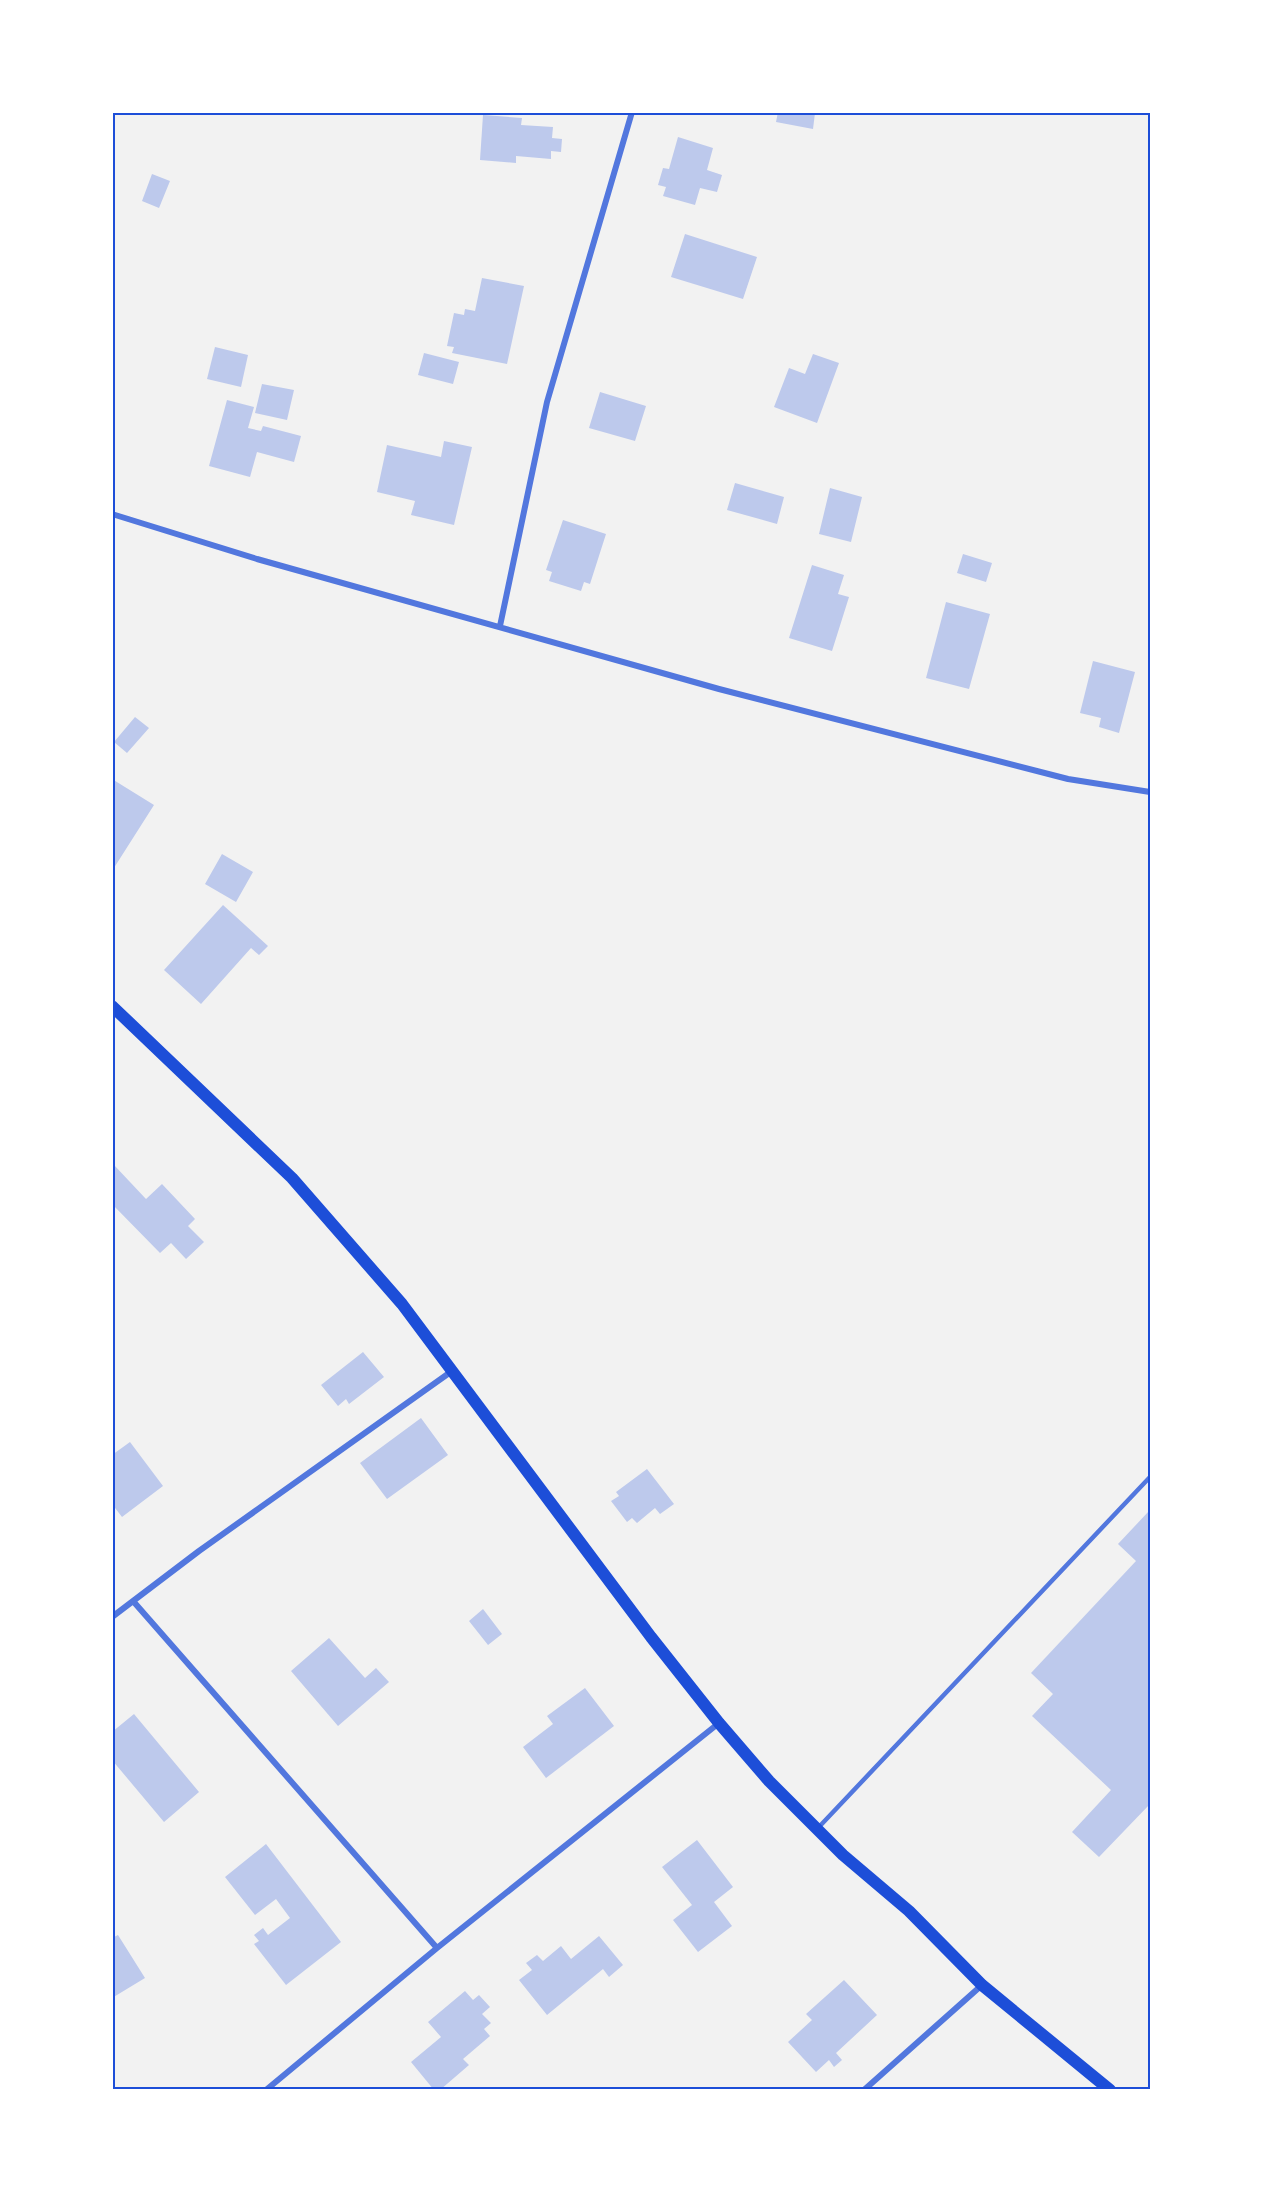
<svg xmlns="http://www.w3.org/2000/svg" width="1263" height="2202" viewBox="0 0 1263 2202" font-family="'Crimson Pro',serif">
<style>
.building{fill:#bdc9ec}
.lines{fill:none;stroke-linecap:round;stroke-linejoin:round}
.service{stroke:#5277de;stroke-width:4.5}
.minor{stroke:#5277de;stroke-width:6}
.secondary{stroke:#1d4ed8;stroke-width:12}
.neatline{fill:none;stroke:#1d4ed8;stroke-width:2}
</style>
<rect width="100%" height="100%" fill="#f2f2f2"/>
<path class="building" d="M778,112L815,113L813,129L776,122Z
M483,115L522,118L521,125L553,127L552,138L562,139L561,152L551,151V159L516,156V163L480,160Z
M678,137L713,148L707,170L722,175L717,192L700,188L695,205L663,196L666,187L658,185L663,168L669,169Z
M152,174L170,181L159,208L142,201Z
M685,234L757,257L743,299L671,277Z
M482,278L524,286L507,364L452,353L454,347L447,346L454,313L464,315L465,309L475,311Z
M215,347L248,355L241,387L207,379Z
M424,353L459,362L453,384L418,375Z
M813,354L839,363L817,423L774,407L789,368L805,374Z
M262,384L294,390L287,420L255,413Z
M600,392L646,406L635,441L589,428Z
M227,400L254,407L248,428L261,431L263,426L301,436L294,462L257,452L250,477L209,466Z
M444,441L472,447L454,525L411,515L415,501L377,492L387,445L441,457Z
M735,483L784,497L777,524L727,510Z
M830,488L862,497L851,542L819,534Z
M563,520L606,534L590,584L584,582L581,591L549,581L552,572L546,570Z
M963,554L992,563L986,582L957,573Z
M812,565L844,575L838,594L849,597L832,651L789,638Z
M946,602L990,614L969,689L926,678Z
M1093,661L1135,672L1119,733L1099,727L1101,718L1080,713Z
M135,717L149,728L127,753L114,742Z
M112,779L154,805L112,871Z
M222,854L253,872L236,902L205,884Z
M223,905L268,946L259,955L251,948L201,1004L164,970Z
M114,1165L146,1199L162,1184L195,1219L188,1226L204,1242L186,1259L171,1243L160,1253L112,1204V1166Z
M363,1352L384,1377L349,1404L346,1399L338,1406L321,1385Z
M421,1418L448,1455L387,1499L360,1463Z
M130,1442L163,1486L122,1517L112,1504V1455Z
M647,1469L674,1504L660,1514L655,1508L637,1523L632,1518L627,1522L611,1501L619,1496L616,1492Z
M1149,1511L1150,1513V1804L1099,1857L1072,1832L1111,1790L1032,1716L1053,1694L1031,1673L1136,1561L1118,1544Z
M483,1609L502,1634L488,1645L469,1621Z
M329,1638L365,1678L376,1668L389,1682L338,1726L291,1671Z
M585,1688L614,1726L546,1778L523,1747L553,1724L547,1716Z
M134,1714L199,1792L164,1822L112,1760V1732Z
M697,1840L733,1887L714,1902L732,1926L698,1952L673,1920L692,1905L662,1867Z
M266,1844L341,1942L286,1985L254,1944L259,1941L254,1935L263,1928L268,1935L290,1918L276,1899L255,1915L225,1877Z
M118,1935L145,1978L112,1998V1938Z
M599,1936L623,1965L609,1977L603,1969L547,2015L519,1980L532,1970L526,1963L537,1955L543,1961L561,1946L571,1959Z
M844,1980L877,2015L836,2053L842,2060L834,2067L829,2060L816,2072L788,2042L812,2020L806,2014Z
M465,1991L473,2000L479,1995L490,2007L482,2014L491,2023L484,2029L490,2036L463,2059L469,2065L440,2090H434L411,2062L441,2037L428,2022Z"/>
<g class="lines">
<path class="service" d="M818,1828L1150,1477"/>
<path class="minor" d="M112,514L257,559L719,689L1068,779L1150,792
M500,626L547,402L632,112
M133,1601L437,1948
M112,1617L199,1551L452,1371
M266,2090L437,1948L719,1723
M864,2090L982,1985"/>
<path class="secondary" d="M112,1006L292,1178L402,1304L651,1637L719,1723L769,1781L843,1855L909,1911L982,1985L1110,2090"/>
</g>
<rect width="1263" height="2202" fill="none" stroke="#ffffff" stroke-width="228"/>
<rect x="114" y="114" width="1035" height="1974" class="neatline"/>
</svg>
